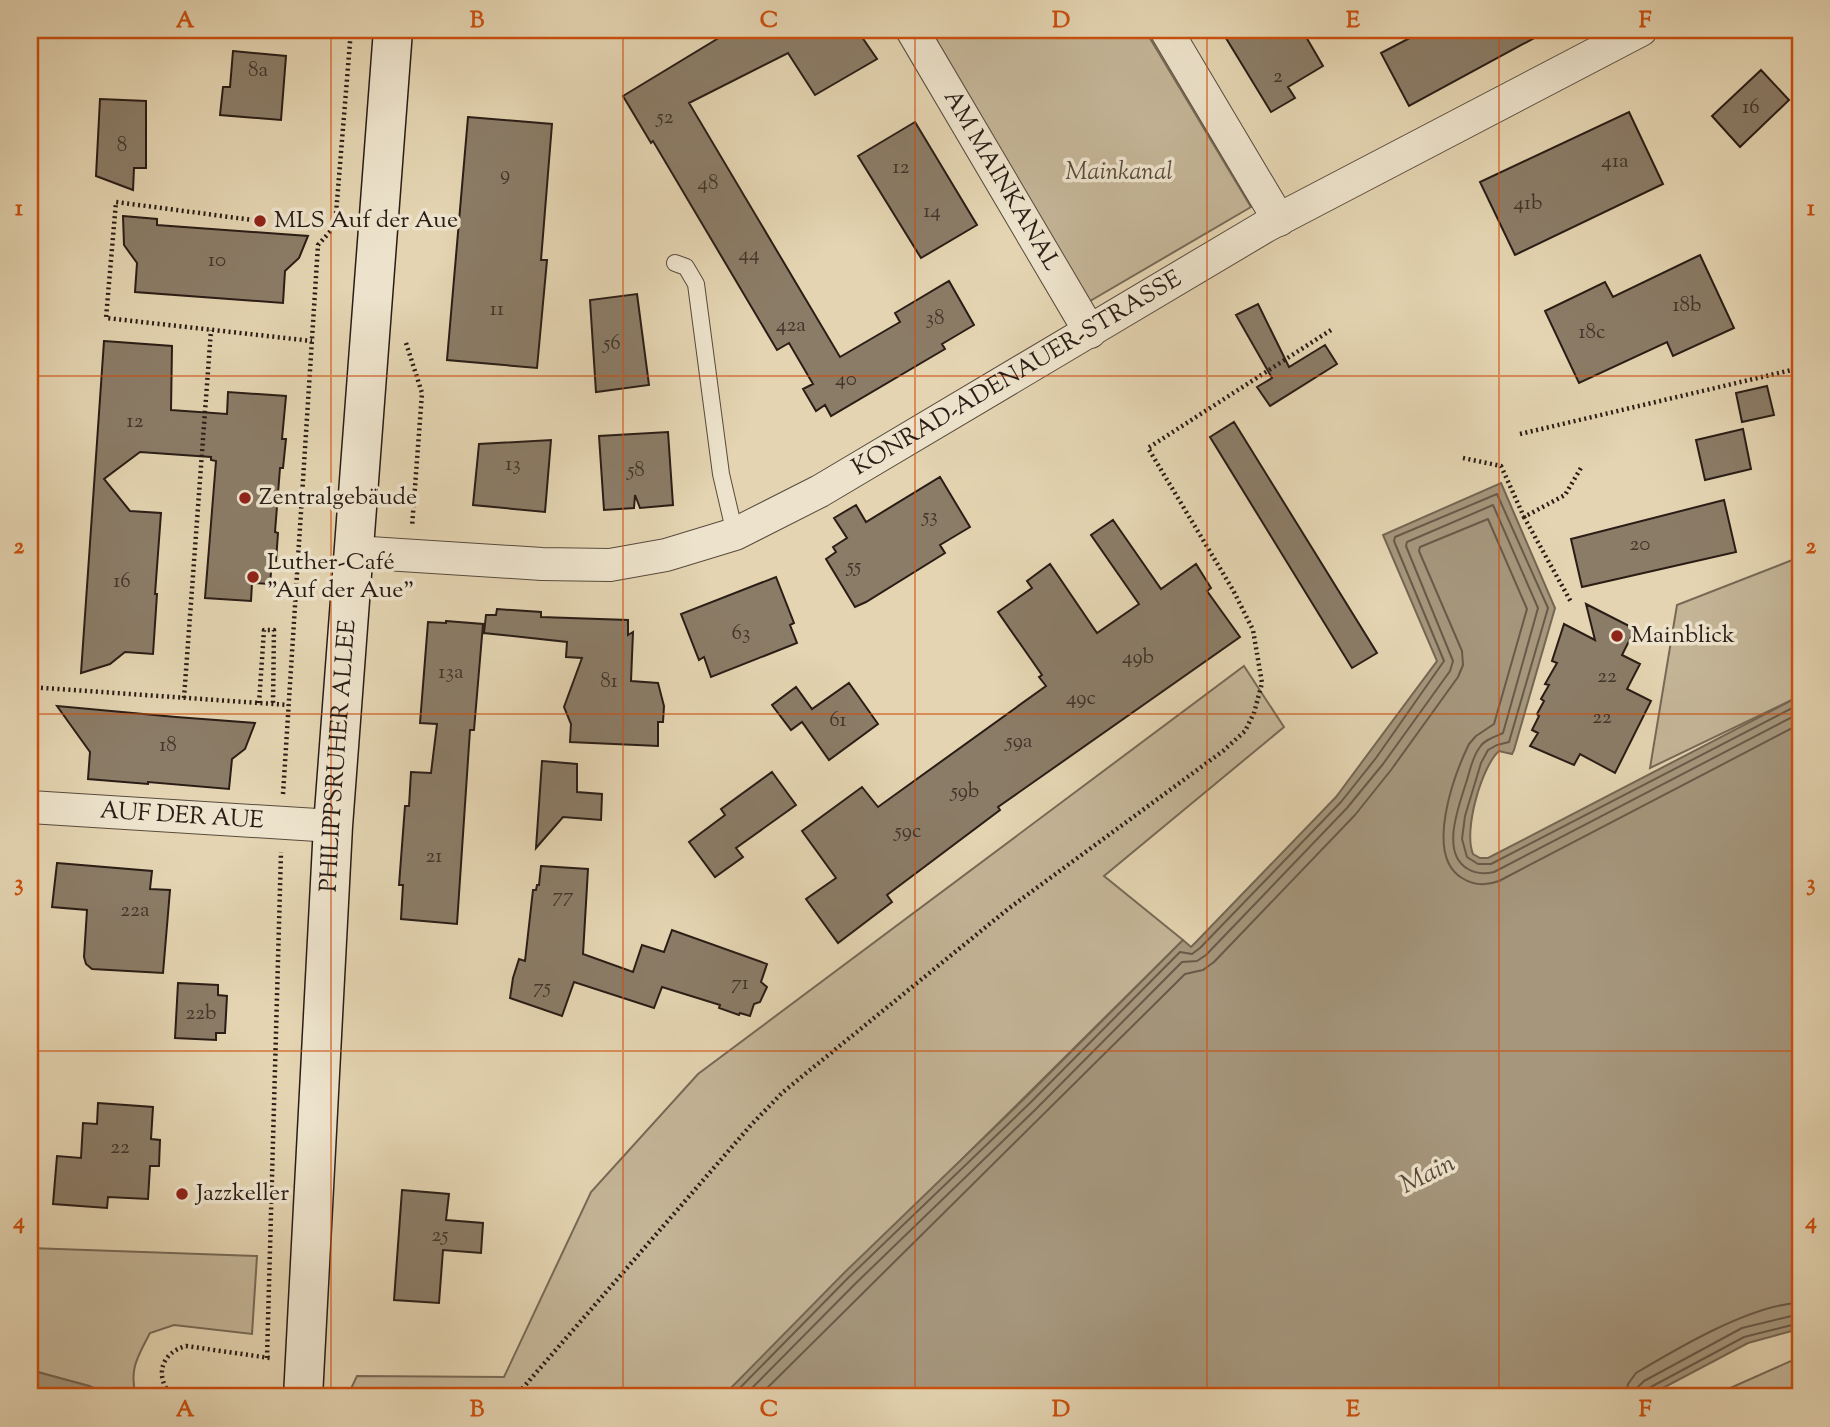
<svg xmlns="http://www.w3.org/2000/svg" width="1830" height="1427" viewBox="0 0 1830 1427" font-family="'Sorts Mill Goudy',serif">
<style>
.green{fill:#c4b597;stroke:#776956;stroke-width:2}
.water{fill:#a5967c;stroke:#746653;stroke-width:2}
.lines{fill:none;stroke-linecap:round;stroke-linejoin:round}
.shore{stroke:#685a49;stroke-width:2}
.building{fill:#8b7c67;stroke:#2a1d16;stroke-width:2}
.lane-casing{stroke:#584b3d;stroke-width:18}
.street-casing{stroke:#584b3d;stroke-width:34}
.secondary-casing{stroke:#2a1d16;stroke-width:41}
.path{stroke:#2a1d16;stroke-width:4.5;stroke-dasharray:2 3.5;stroke-linecap:butt}
.lane{stroke:#ede3cc;stroke-width:16}
.street{stroke:#ede3cc;stroke-width:32}
.secondary{stroke:#ede3cc;stroke-width:38}
.grid{fill:none;stroke:#cc500e;stroke-width:2;stroke-opacity:0.55}
.poi-dot{fill:#8f2418;stroke:#ede3cc;stroke-width:2.5}
.labels{text-anchor:middle;dominant-baseline:central;stroke-width:7;stroke-linejoin:round;paint-order:stroke}
.number-label{font-size:21px;fill:#42352a}
.park-label{font-size:24px;font-style:italic;fill:#584b3d;stroke:#ede3cc}
.street-label{font-size:24px;fill:#2a1d16;stroke:#ede3cc}
.poi-label{font-size:24px;fill:#2a1d16;stroke:#ede3cc;text-anchor:start}
.water-label{font-size:26px;font-style:italic;fill:#55473a;stroke:#ede3cc}
.neatline{fill:none;stroke:#cc500e;stroke-width:2.5}
.grid-label{font-size:23px;text-anchor:middle;font-weight:bold;fill:#cc500e}
</style>
<rect width="100%" height="100%" fill="#e4d4b1"/>
<filter id="stains"><feTurbulence type="fractalNoise" baseFrequency=".00286" numOctaves="4"/><feColorMatrix values="0 0 0 0 .2 0 0 0 0 .09 0 0 0 0 .02 0 0 0 .5 -.17"/></filter>
<radialGradient id="worn" r=".72"><stop offset=".6" stop-color="#630" stop-opacity="0"/><stop offset="1" stop-color="#630" stop-opacity=".3"/></radialGradient>
<path class="green" d="M924,30H1145L1251,207L1085,304Z
M1800,557V696L1650,768L1677,605Z
M1244,666L1284,727L1104,876L1183,940L722,1397H347L357,1376L504,1377L591,1192L698,1074Z
M30,1248L257,1256L252,1334L174,1325L150,1333C137,1358 129,1369 136,1397H114L89,1386L30,1370Z
M1800,1357V1397H1710Z"/>
<path class="water" d="M1501,483L1555,608L1514,750L1512,754L1499,751C1482,766 1463,830 1473,854L1480,858H1488L1800,696V1332L1799,1329L1748,1343L1646,1397H722L844,1273L1025,1098L1183,940L1191,947L1195,943L1336,797L1437,661L1383,535Z
M30,1370L89,1386L114,1397H30Z"/>
<g class="lines">
<path class="shore" d="M731,1397L848,1278L1030,1103L1180,952L1192,954L1200,948L1341,802L1376,758L1444,661L1394,541L1395,537L1497,494L1548,608L1509,742L1497,745L1488,750L1481,763L1465,816L1462,839L1467,857L1478,864H1491L1800,704
M743,1397L855,1284L1036,1109L1182,962L1197,961L1206,955L1347,808L1383,764L1450,671L1453,661L1406,546L1407,542L1493,505L1538,608L1503,733C1495,737 1485,739 1480,747C1472,757 1470,771 1466,783C1459,806 1440,853 1468,869C1476,874 1485,874 1494,872L1800,713
M758,1397L1185,974L1203,970L1214,962L1355,815L1391,770L1458,677L1463,665L1462,651L1419,551L1420,547L1488,519L1527,609L1494,724L1476,736L1469,744C1454,775 1424,855 1462,878C1473,885 1486,886 1499,881L1800,724
M1625,1397L1628,1384L1636,1373C1678,1348 1752,1304 1800,1303
M1636,1397L1637,1388L1644,1381L1742,1328L1800,1314
M1645,1397L1649,1388L1744,1337L1800,1323"/>
</g>
<path class="building" d="M732,30H857L877,59L815,95L788,53L689,103L840,357L900,322L895,313L949,281L974,325L942,344L945,349L831,416L825,405L816,411L803,389L813,384L789,343L777,350L653,141L651,143L623,96Z
M1221,30H1302L1323,66L1288,87L1295,98L1271,112Z
M1425,30H1549L1409,106L1381,53Z
M233,51L286,56L281,120L220,115L223,87H230Z
M1761,70L1789,100L1740,147L1712,116Z
M100,99L146,101V168H134L133,190L96,176Z
M1629,112L1663,184L1515,255L1480,182Z
M468,117L552,124L541,260H547L537,368L447,360Z
M915,122L977,225L921,258L858,156Z
M123,216L157,219V225L308,236L299,258L285,271L283,303L135,292L137,263L124,245Z
M1700,255L1734,328L1673,356L1667,342L1579,383L1545,311L1605,282L1613,297Z
M637,294L649,385L596,392L590,300Z
M1258,304L1289,367L1325,345L1337,364L1270,406L1257,387L1272,378L1236,315Z
M104,341L172,346L171,410L227,414L228,392L286,396L282,439H286L283,468H280L275,532L278,533L276,561H272L270,584L252,583L251,601L205,598L216,461L211,460V457L140,452L104,479L130,511L161,513L155,594H157L153,654L125,652L110,664L81,673Z
M1767,386L1774,415L1742,422L1736,393Z
M1234,422L1377,653L1352,668L1210,437Z
M1743,429L1751,469L1705,480L1696,440Z
M668,432L673,505L640,508L635,495L634,508L604,510L599,436Z
M551,440L545,512L473,505L479,444Z
M940,477L970,527L940,545L945,553L866,602L855,607L826,559L836,552L833,547L847,538L834,518L856,505L866,522Z
M1724,500L1736,552L1582,587L1571,539Z
M1113,520L1161,589L1196,564L1211,588L1207,591L1240,637L998,807L1000,810L887,895L892,902L838,943L806,899L836,878L802,831L862,787L878,807L1046,686L1039,677L1042,675L998,612L1032,588L1027,581L1050,564L1097,633L1139,604L1091,535Z
M776,577L794,623L790,625L797,643L711,677L704,657L699,660L681,614Z
M1586,604L1635,629L1622,655L1640,664L1627,689L1651,701L1615,773L1580,754L1574,765L1530,746L1538,733L1532,730L1539,716L1537,714L1544,701L1541,699L1549,685L1545,684L1557,663L1552,661L1564,624L1595,640Z
M497,609L541,612V617L628,620V635L633,632L631,681L658,683L664,706L663,722H658V746L570,742L571,724L564,707L582,658L566,657L567,642L484,633L486,615H496Z
M446,621L483,624L474,730H470L457,924L401,919L403,885H399L405,806H409L411,772L431,773L437,724L420,723L428,622L446,623Z
M849,683L878,724L829,760L802,722L791,730L772,705L796,687L812,709Z
M57,706L176,717L255,723L245,749L232,759L229,789L148,782V784L88,779L90,752Z
M542,761L577,764V792L602,794L601,820L563,817L536,848Z
M772,772L796,805L736,848L743,857L715,877L689,842L725,815L721,809Z
M57,863L152,871L150,889L170,890L163,973L92,969L86,964L84,957L87,910L52,907Z
M541,866L588,869L583,954L633,972L642,945L664,952L672,930L767,964L761,982L767,987L760,1002L754,1004L750,1016L740,1013L739,1015L719,1008L720,1005L662,987L654,1008L574,982L562,1016L510,998L513,978L519,959L525,961L533,890H536L537,885H539Z
M178,983L218,985V995L227,996L225,1033H216V1040L175,1038Z
M98,1103L153,1107L151,1139L160,1140L159,1166H150L148,1199L108,1197L107,1208L53,1204L57,1156L81,1158L83,1123L97,1124Z
M402,1190L449,1194L446,1220L483,1223L481,1253L443,1250L439,1303L394,1300Z"/>
<g class="lines">
<g class="lane-casing">
<path id="lane" d="M675,263L686,267L696,284L721,474L735,534"/>
</g>
<g class="street-casing">
<g id="street">
<path id="s1" d="M912,30L1090,332"/>
<path d="M1166,30L1279,220"/>
<path id="s2" d="M354,552L542,564L610,565L666,555L735,534L820,491L1266,226L1641,30"/>
<path id="s3" d="M30,807L333,826"/>
</g>
</g>
<g class="secondary-casing">
<g id="secondary">
<path id="s4" d="M303,1397L333,826L393,30"/>
</g>
</g>
<path class="path" d="M260,221L116,202L106,318L312,341
M406,343L422,393L412,527
M1520,434L1800,368
M1463,458L1501,466L1524,517L1565,495L1582,466
M1524,517L1571,602
M30,687L288,705
M184,698L211,330
M259,703L264,630H274L273,704
M283,794L318,245L335,226L351,30
M267,1358L281,852
M173,1397C154,1378 160,1353 186,1346L270,1358
M515,1397L751,1125L783,1092L1008,909L1223,751L1245,731L1254,713L1262,683L1253,630L1233,590L1148,448L1331,330"/>
<use href="#lane" class="lane"/>
<use href="#street" class="street"/>
<use href="#secondary" class="secondary"/>
</g>
<path class="grid" d="M331,30V1397M623,30V1397M915,30V1397M1207,30V1397M1499,30V1397M30,376H1800M30,714H1800M30,1051H1800"/>
<g class="poi-dot">
<circle cx="260" cy="221" r="7"/>
<circle cx="245" cy="498" r="7"/>
<circle cx="253" cy="577" r="7"/>
<circle cx="1617" cy="636" r="7"/>
<circle cx="182" cy="1194" r="7"/>
</g>
<g class="labels">
<g class="number-label">
<text x="258" y="71">8a</text>
<text x="1278" y="77">2</text>
<text x="1751" y="108">16</text>
<text x="665" y="118">52</text>
<text x="122" y="146">8</text>
<text x="1615" y="162">41a</text>
<text x="901" y="168">12</text>
<text x="505" y="175">9</text>
<text x="708" y="184">48</text>
<text x="1528" y="204">41b</text>
<text x="932" y="212">14</text>
<text x="749" y="255">44</text>
<text x="217" y="261">10</text>
<text x="1687" y="306">18b</text>
<text x="497" y="310">11</text>
<text x="935" y="319">38</text>
<text x="791" y="326">42a</text>
<text x="1592" y="333">18c</text>
<text x="612" y="344">56</text>
<text x="846" y="380">40</text>
<text x="135" y="422">12</text>
<text x="513" y="465">13</text>
<text x="636" y="471">58</text>
<text x="930" y="517">53</text>
<text x="1640" y="545">20</text>
<text x="854" y="567">55</text>
<text x="122" y="582">16</text>
<text x="741" y="634">63</text>
<text x="1138" y="658">49b</text>
<text x="451" y="673">13a</text>
<text x="1607" y="677">22</text>
<text x="609" y="682">81</text>
<text x="1081" y="699">49c</text>
<text x="1602" y="718">22</text>
<text x="838" y="721">61</text>
<text x="1019" y="742">59a</text>
<text x="168" y="746">18</text>
<text x="965" y="792">59b</text>
<text x="908" y="832">59c</text>
<text x="434" y="857">21</text>
<text x="563" y="897">77</text>
<text x="135" y="911">22a</text>
<text x="740" y="984">71</text>
<text x="542" y="988">75</text>
<text x="201" y="1014">22b</text>
<text x="120" y="1148">22</text>
<text x="440" y="1236">25</text>
</g>
<g class="park-label">
<text x="1119" y="173">Mainkanal</text>
</g>
<g class="street-label">
<text stroke="none"><textPath href="#s1" startOffset="175">AM MAINKANAL</textPath></text>
<text stroke="none"><textPath href="#s2" startOffset="710">KONRAD-ADENAUER-STRASSE</textPath></text>
<text stroke="none"><textPath href="#s4" startOffset="642">PHILIPPSRUHER ALLEE</textPath></text>
<text stroke="none"><textPath href="#s3" startOffset="152">AUF DER AUE</textPath></text>
</g>
<g class="poi-label">
<text x="274" y="221">MLS Auf der Aue</text>
<text x="259" y="498">Zentralgebäude</text>
<text x="267" y="563">Luther-Café<tspan x="267" dy="28">"Auf der Aue"</tspan></text>
<text x="1631" y="636">Mainblick</text>
<text x="196" y="1194">Jazzkeller</text>
</g>
<g class="water-label">
<text transform="translate(1428 1175) rotate(-26)">Main</text>
</g>
</g>
<rect width="1830" height="1427" fill="none" stroke="#e4d4b1" stroke-width="77"/>
<rect x="38" y="38" width="1754" height="1350" class="neatline"/>
<g class="grid-label">
<text x="185" y="27">A</text>
<text x="477" y="27">B</text>
<text x="769" y="27">C</text>
<text x="1061" y="27">D</text>
<text x="1353" y="27">E</text>
<text x="1645" y="27">F</text>
<text x="19" y="215">1</text>
<text x="1811" y="215">1</text>
<text x="19" y="553">2</text>
<text x="1811" y="553">2</text>
<text x="19" y="890">3</text>
<text x="1811" y="890">3</text>
<text x="19" y="1228">4</text>
<text x="1811" y="1228">4</text>
<text x="185" y="1416">A</text>
<text x="477" y="1416">B</text>
<text x="769" y="1416">C</text>
<text x="1061" y="1416">D</text>
<text x="1353" y="1416">E</text>
<text x="1645" y="1416">F</text>
</g>
<rect width="100%" height="100%" filter="url(#stains)"/>
<rect width="100%" height="100%" fill="url(#worn)"/>
</svg>
